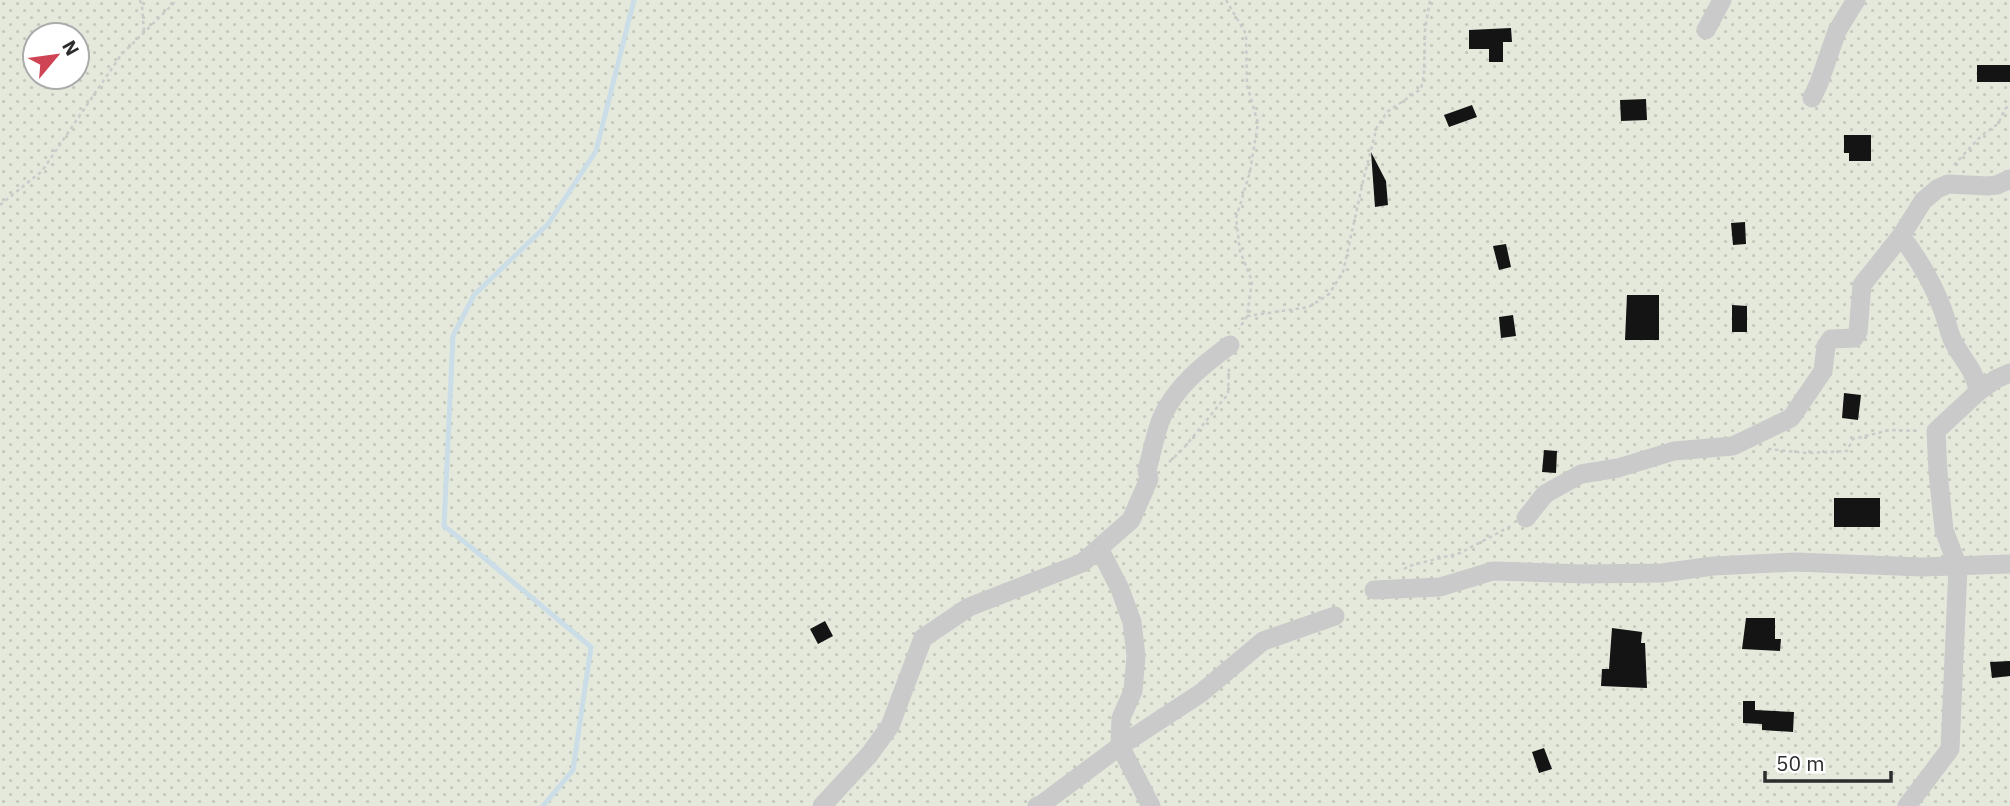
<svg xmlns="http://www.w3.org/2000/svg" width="2010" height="806" viewBox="0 0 2010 806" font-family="'IBM Plex Sans',sans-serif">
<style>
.grass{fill:url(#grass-dots);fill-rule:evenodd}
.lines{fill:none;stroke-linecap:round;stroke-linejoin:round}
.stream{stroke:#cbdde7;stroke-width:5}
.building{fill:#141414}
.path{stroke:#cacaca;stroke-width:2.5;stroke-dasharray:3.5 3.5;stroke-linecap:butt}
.street{stroke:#cacaca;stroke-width:19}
</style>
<defs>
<pattern id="grass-dots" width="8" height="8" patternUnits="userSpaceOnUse" patternTransform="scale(1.75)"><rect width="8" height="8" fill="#e4e9dc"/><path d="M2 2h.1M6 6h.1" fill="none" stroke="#c4c8bd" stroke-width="1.8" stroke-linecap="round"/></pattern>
</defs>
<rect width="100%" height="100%" fill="#fff"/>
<path class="grass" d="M0,0H2010V806H0ZM35,35H77V77H35Z"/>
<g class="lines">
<path class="stream" d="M543,806L573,770L591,647L482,556L444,526L453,336L474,295L548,224L596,151L634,0"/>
</g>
<path class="building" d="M1511,28L1512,42H1503V62H1489V49H1469V30Z
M1977,65H2010V82H1977Z
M1646,99L1647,120L1621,121L1620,100Z
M1472,105L1477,117L1449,127L1444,115Z
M1844,135H1871V161H1849V153H1844Z
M1371,152L1386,181L1388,205L1375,207Z
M1745,222L1746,244L1733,245L1731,223Z
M1506,244L1511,267L1499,270L1493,246Z
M1627,295H1659V340H1625Z
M1732,305L1747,306V332H1732Z
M1513,315L1516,336L1501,338L1499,317Z
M1844,393L1861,395L1858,420L1842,418Z
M1544,450L1557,451L1556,473L1542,472Z
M1834,498H1880V527H1834Z
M1746,618H1775V639H1781L1780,651L1742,649Z
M825,621L833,636L818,644L810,629Z
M1612,628L1642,632L1641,643H1645L1647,688L1601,686L1602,669H1609Z
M2010,661V676L1992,678L1990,662Z
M1743,701H1755V710L1794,712L1793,732L1762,730V724L1743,723Z
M1544,748L1552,769L1539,773L1532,752Z"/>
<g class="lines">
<path class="path" d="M140,0L142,6L144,31
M1226,0L1246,34L1247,85L1258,123L1250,172L1236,218L1240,251L1252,281L1247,316L1239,329
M1954,165L1982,135L1998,124L2005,109L2010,104
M0,205L42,171L121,55L177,0
M1247,316L1309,307L1329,294L1343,272L1364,177L1377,127L1387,112L1421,89L1424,75L1425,30L1430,0
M1768,449L1807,453L1847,451L1853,439L1890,430L1917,431
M1169,462L1183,449L1228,394L1229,368
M1404,569L1409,566L1460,553L1511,526"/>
<path class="street" d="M1706,30L1722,0
M1812,98L1819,83L1837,31L1856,0
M1901,236C1918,258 1932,282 1942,308C1946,318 1948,329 1952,339C1961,359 1975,368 1978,392L1936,431L1938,472L1944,530L1958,567L1950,749L1907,806
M1978,392L1996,379L2010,373
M1526,518L1545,494L1581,474L1618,468L1674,451L1733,446L1791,418L1823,371L1826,346L1831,339L1854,338L1858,332L1862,285L1901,236L1923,201L1937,189L1948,184L1988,186L1997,185L2010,179
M1099,548L1120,589L1132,622L1136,656L1133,691L1121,718L1120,746L1151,806
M1374,590L1440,587L1493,571L1584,574L1662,573L1713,566L1796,562L1922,567L2010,564
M822,806L869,755L890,726L923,638L969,607L1082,563L1131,520L1149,479L1147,470C1152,453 1155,433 1162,417C1176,386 1204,364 1230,345
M1037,806L1042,804L1120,746L1201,693L1263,641L1335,616"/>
</g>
<g transform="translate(56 56) rotate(61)"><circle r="33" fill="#ffffff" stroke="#ababab" stroke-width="2"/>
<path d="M0-5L12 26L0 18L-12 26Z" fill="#cf4455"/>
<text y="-10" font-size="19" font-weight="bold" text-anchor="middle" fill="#2d2d2d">N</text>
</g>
<path d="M1765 771v10h126v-10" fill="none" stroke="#2d2d2d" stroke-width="3.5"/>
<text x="1776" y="771" font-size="21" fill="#2d2d2d" stroke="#ffffff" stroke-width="5" paint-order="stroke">50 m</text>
</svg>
